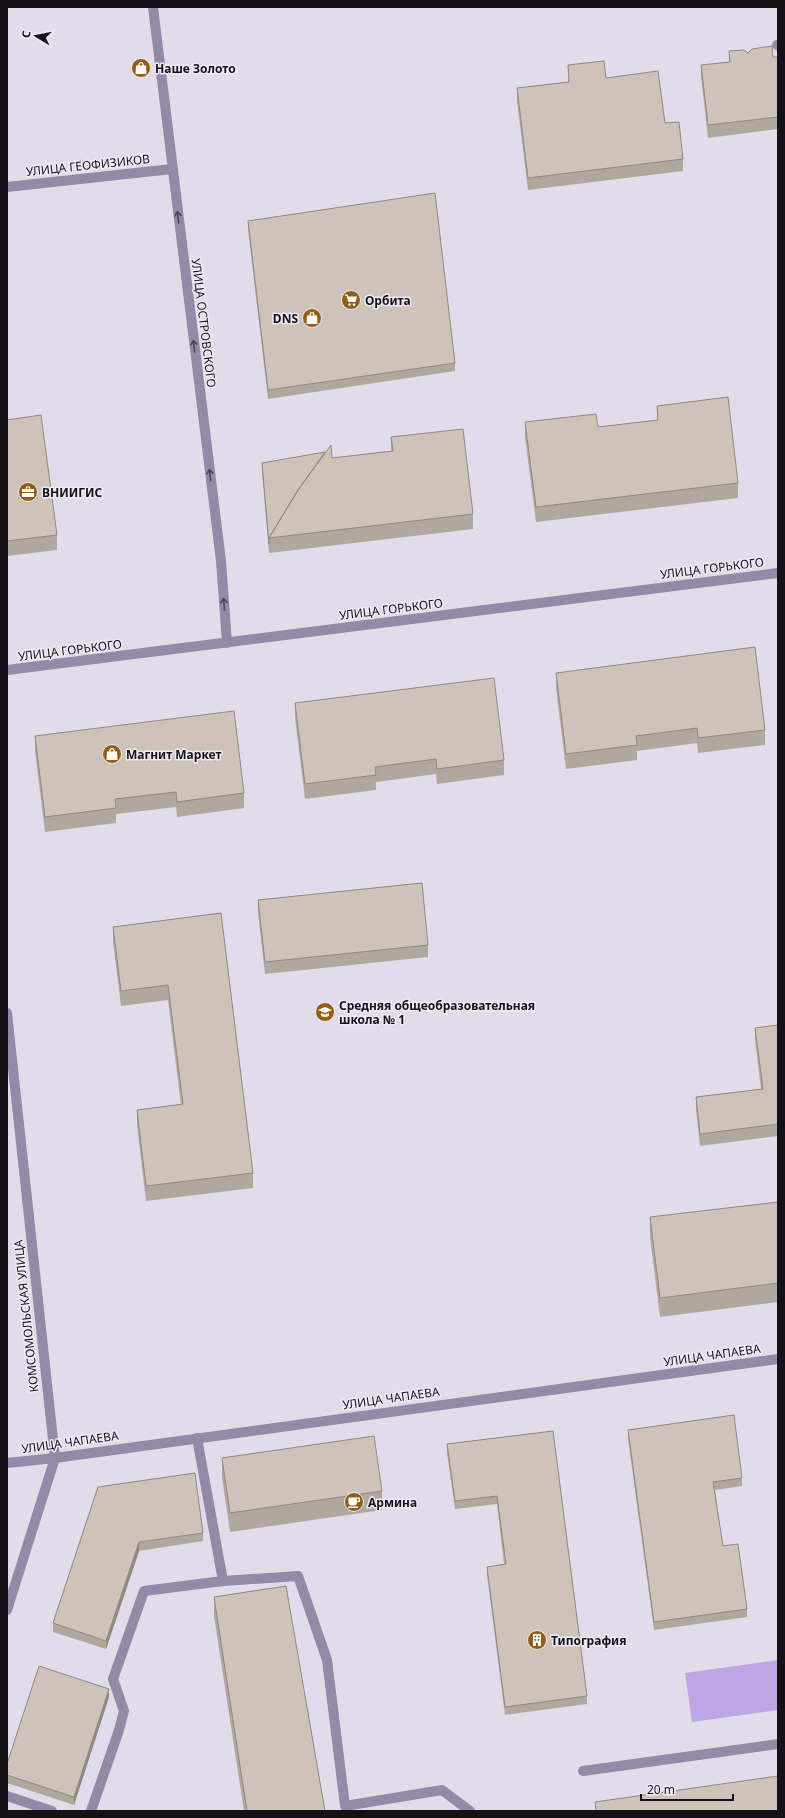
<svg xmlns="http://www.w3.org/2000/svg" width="785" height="1818" viewBox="0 0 785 1818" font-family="'Noto Sans',sans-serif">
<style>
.green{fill:#bca7e4}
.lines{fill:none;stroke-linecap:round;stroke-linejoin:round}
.service{stroke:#938aa7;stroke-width:10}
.minor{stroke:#938aa7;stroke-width:10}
.tertiary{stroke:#938aa7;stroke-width:10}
.wall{fill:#b0a89f}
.shaded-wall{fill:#908882}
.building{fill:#cdc3b9;stroke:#908882}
.oneway{stroke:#4d4857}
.labels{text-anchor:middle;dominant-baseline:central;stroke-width:3;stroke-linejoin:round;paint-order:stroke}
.poi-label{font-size:12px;font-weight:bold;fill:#141216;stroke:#eeeaf6;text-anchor:start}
.street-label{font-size:12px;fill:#141216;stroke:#eeeaf6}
</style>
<rect width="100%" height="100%" fill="#e0dce9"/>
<path class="green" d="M778,1660V1710L692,1722L685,1673Z"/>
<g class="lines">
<path class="service" d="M777,45H778
M197,1438L223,1581
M583,1771L778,1744
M7,1796L52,1811
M91,1811L119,1730L124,1711L113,1679L144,1591L223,1581L298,1576L327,1660L345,1806L442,1790L470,1811"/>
<path class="minor" d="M7,187L172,169
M7,1463L55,1458"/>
<path class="tertiary" d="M153,7L221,561L227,643
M7,670L778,573
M7,1013L55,1458L7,1610
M55,1458L778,1359"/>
</g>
<path class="wall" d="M729,51L748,53L773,57H778V129L708,138L701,77V65L729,62Z
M568,65L606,78L665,123L683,159V171L528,190L517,101V88L568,82Z
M248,221L455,363V371L268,399L248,229Z
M657,406L738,483V498L536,522L525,437V422L598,427L657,420Z
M7,420L57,535V550L7,556Z
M391,437L473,514V529L269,553L262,472V463L332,458L391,451Z
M556,673L765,730V745L698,753L697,743L637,751V760L566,769L556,688Z
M295,703L504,760V775L437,784L436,774L376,782V790L305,799L295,718Z
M35,736L244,793V808L177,817L176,807L116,814V823L45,832L35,751Z
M258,900L428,945V957L265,974L258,912Z
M221,913L253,1173V1188L146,1201L137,1125V1110L181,1105L168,1000L121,1006L113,942V927Z
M778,1025V1136L700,1146L696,1110V1097L761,1089L755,1040V1028Z
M778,1202V1302L660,1317L650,1237V1217Z
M628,1430L742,1478V1486L715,1490L723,1546L747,1609V1617L654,1630L628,1439Z
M553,1431L587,1696V1704L505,1715L487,1575V1567L504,1564L497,1504L455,1509L447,1453V1444Z
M222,1458L382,1491V1510L230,1532L222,1477Z
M98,1487L203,1533V1541L139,1551L106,1649L53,1632V1623Z
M214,1597L325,1811H244L214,1616Z
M109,1697L74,1805L7,1783V1764Z"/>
<path class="shaded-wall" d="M139,1542V1551L106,1649V1641Z
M109,1689V1697L74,1805V1797Z"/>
<path class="building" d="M772,46L773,57H778V117L708,125L701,65L730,62L729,51L744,50L748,53L752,49Z
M604,61L606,78L658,71L665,123L679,122L683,159L528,178L517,88L569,82L568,65Z
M435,193L455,363L268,390L248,221Z
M728,397L738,483L536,507L525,422L596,414L598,427L658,420L657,406Z
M41,415L57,535L7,541V420Z
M463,429L473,514L269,538L298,490L331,445L332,458L393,451L391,437Z
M325,452L298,490L269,538V544L262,463Z
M755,647L765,730L698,738L697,728L636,736L637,745L566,754L556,673Z
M494,678L504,760L437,769L436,759L375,767L376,775L305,784L295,703Z
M234,711L244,793L177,802L176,792L115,799L116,808L45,817L35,736Z
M422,883L428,945L265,962L258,900Z
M221,913L253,1173L146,1186L137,1110L183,1104L168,985L121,991L113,927Z
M778,1025V1124L700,1134L696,1097L763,1089L755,1028Z
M778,1202V1283L660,1298L650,1217Z
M734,1415L742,1478L713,1482L723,1546L738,1544L747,1609L654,1622L628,1430Z
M553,1431L587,1696L505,1707L487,1567L506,1564L497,1496L455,1501L447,1444Z
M374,1436L382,1491L230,1513L222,1458Z
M195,1473L203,1533L139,1542L106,1641L53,1623L98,1487Z
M286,1586L325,1811H247L214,1597Z
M39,1666L109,1689L74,1797L7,1775V1764Z
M778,1776V1811H596L595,1802Z"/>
<defs><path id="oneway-shaft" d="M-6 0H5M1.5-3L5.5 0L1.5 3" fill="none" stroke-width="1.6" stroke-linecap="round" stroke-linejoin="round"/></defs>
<g class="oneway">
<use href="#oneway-shaft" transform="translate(178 217) rotate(-97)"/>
<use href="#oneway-shaft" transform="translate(194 346) rotate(-97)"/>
<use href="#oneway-shaft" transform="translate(210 475) rotate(-97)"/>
<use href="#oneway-shaft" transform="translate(224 604) rotate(-94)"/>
</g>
<defs>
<g id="shop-disc" transform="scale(1)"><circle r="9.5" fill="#935e14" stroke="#eeeaf6"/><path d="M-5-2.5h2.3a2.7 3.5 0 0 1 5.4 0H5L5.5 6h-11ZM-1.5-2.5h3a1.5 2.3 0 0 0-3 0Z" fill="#fff"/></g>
<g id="supermarket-disc" transform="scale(1)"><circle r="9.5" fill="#935e14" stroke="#eeeaf6"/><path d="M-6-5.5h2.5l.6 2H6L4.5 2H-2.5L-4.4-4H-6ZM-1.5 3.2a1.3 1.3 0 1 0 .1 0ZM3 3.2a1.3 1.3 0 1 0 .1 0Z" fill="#fff"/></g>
<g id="office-disc" transform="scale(1)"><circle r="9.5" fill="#935e14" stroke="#eeeaf6"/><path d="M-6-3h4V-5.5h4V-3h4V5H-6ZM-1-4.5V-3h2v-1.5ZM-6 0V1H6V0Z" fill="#fff"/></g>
<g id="school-disc" transform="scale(1)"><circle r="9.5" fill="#935e14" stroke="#eeeaf6"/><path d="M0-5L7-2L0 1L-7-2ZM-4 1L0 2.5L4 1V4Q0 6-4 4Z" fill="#fff"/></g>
<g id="cafe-disc" transform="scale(1)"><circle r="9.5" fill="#935e14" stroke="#eeeaf6"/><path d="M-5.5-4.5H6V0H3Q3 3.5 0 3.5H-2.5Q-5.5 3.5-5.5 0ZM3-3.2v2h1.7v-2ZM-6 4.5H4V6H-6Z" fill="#fff"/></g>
<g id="building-disc" transform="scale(1)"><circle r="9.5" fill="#935e14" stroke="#eeeaf6"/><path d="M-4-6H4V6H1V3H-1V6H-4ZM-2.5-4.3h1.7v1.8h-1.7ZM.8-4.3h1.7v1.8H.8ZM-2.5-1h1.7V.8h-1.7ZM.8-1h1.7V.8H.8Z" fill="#fff"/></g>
</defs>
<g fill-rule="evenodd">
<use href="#shop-disc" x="141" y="68"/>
<use href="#supermarket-disc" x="351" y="300"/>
<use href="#shop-disc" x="312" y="318"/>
<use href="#office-disc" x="28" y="492"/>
<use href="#shop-disc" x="112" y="754"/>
<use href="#school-disc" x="325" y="1012"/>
<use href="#cafe-disc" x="354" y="1502"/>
<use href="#building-disc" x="537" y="1640"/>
</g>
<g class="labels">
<g class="poi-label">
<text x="155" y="68">Наше Золото</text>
<text x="365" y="300">Орбита</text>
<text x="298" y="318" text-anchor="end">DNS</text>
<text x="42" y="492">ВНИИГИС</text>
<text x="126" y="754">Магнит Маркет</text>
<text x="339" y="1005">Средняя общеобразовательная<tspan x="339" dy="14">школа № 1</tspan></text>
<text x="368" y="1502">Армина</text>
<text x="551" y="1640">Типография</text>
</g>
<g class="street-label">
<text transform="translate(88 165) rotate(-6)">УЛИЦА ГЕОФИЗИКОВ</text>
<text transform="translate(204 323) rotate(83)">УЛИЦА ОСТРОВСКОГО</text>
<text transform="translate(712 568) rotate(-7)">УЛИЦА ГОРЬКОГО</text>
<text transform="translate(391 609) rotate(-7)">УЛИЦА ГОРЬКОГО</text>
<text transform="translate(70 650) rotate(-7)">УЛИЦА ГОРЬКОГО</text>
<text transform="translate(26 1316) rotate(-96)">КОМСОМОЛЬСКАЯ УЛИЦА</text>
<text transform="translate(712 1355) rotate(-8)">УЛИЦА ЧАПАЕВА</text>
<text transform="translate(391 1398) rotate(-8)">УЛИЦА ЧАПАЕВА</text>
<text transform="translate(70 1442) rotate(-8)">УЛИЦА ЧАПАЕВА</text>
</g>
</g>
<rect width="785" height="1818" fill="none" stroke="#141216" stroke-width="16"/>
<g transform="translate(36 36) rotate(280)" stroke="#eeeaf6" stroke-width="3" paint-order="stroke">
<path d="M0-3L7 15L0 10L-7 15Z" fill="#141216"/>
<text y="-6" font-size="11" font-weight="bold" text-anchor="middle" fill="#141216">С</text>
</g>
<path d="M641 1794v6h92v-6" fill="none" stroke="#141216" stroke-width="2"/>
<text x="647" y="1794" font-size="12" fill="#141216" stroke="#eeeaf6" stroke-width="3" paint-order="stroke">20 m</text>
</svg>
